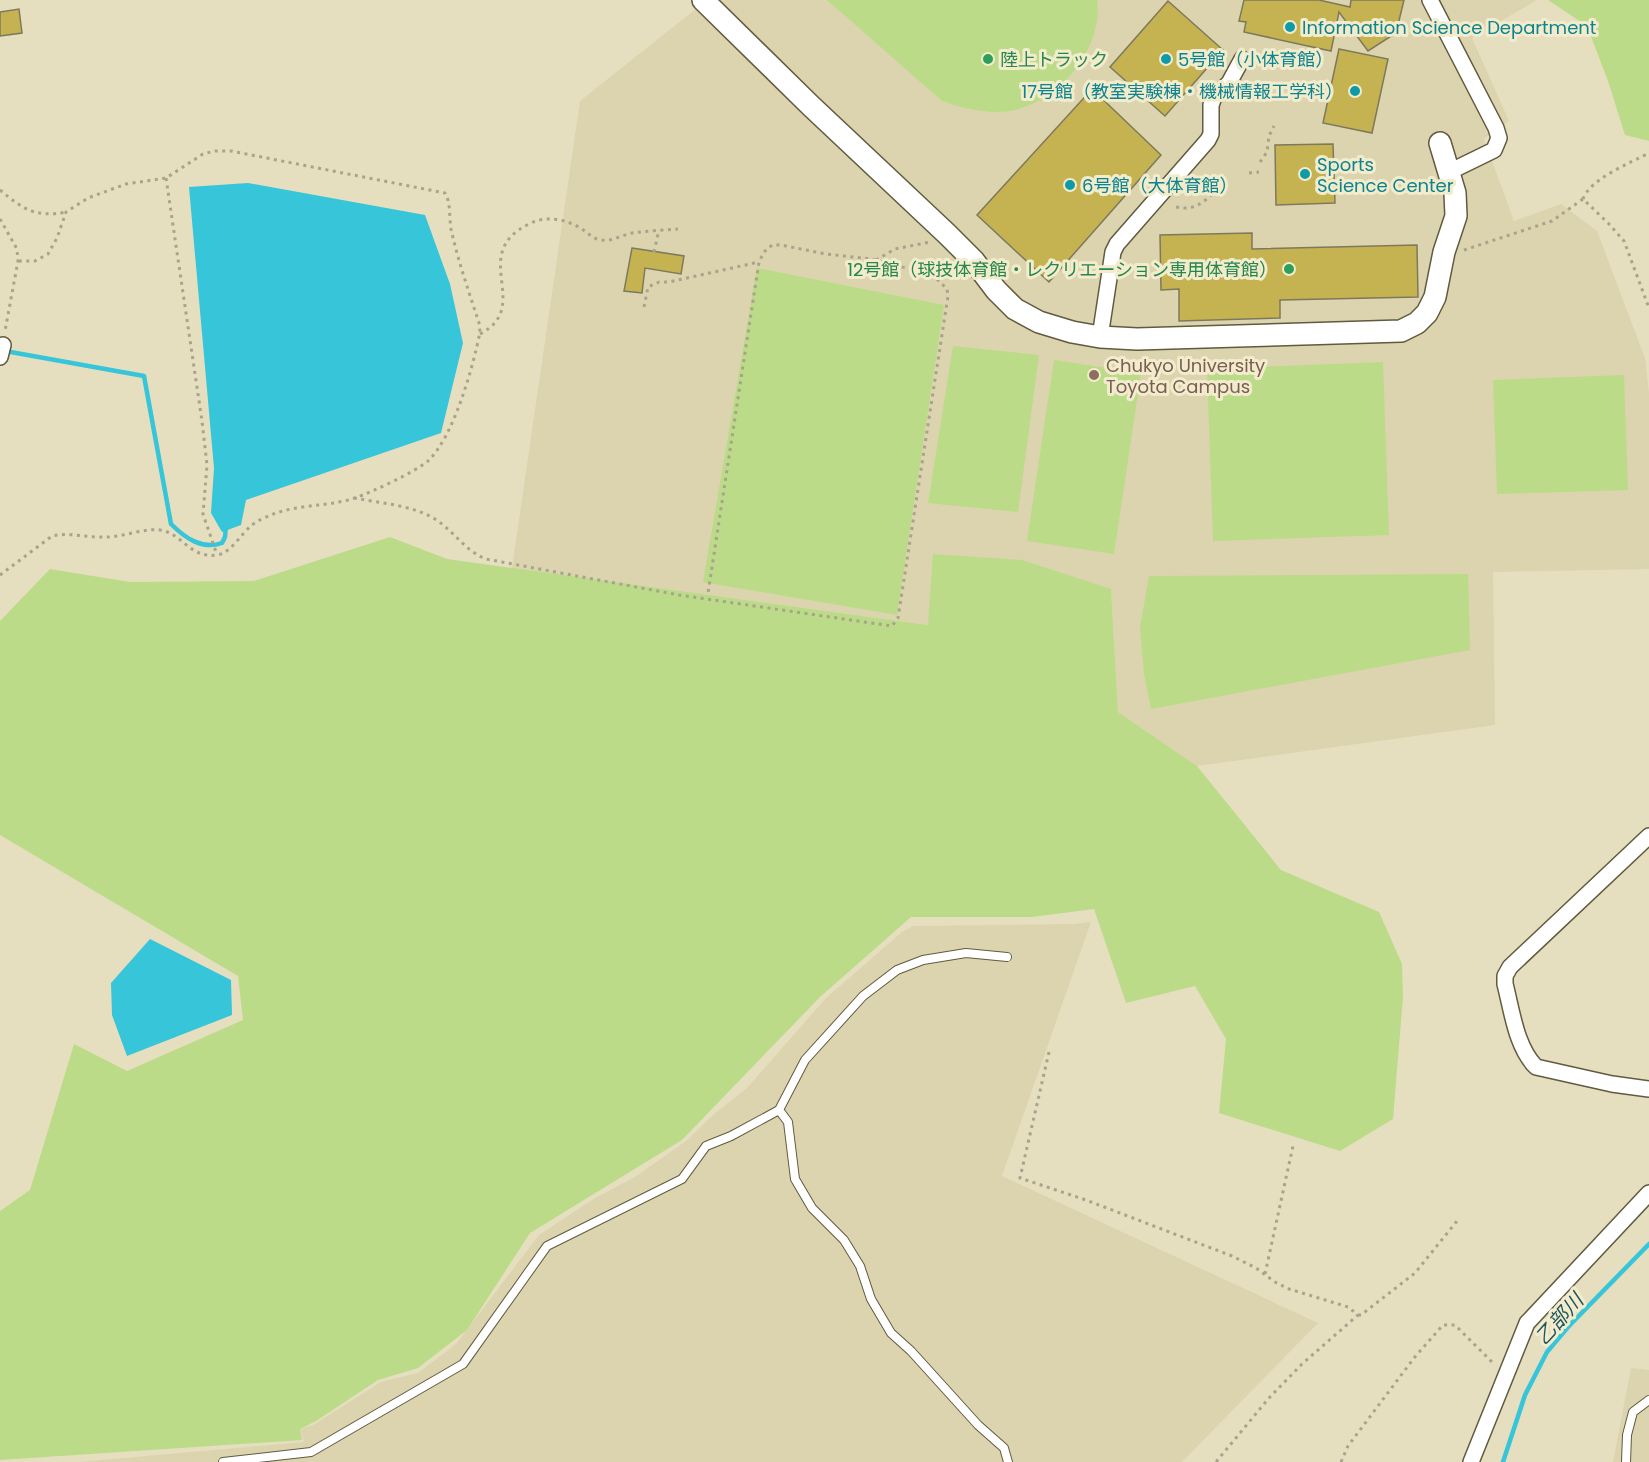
<svg xmlns="http://www.w3.org/2000/svg" width="1649" height="1462" viewBox="0 0 1649 1462" font-family="Poppins,'Noto Sans JP',sans-serif">
<style>
.built{fill:#dcd4ae}
.green{fill:#bbdb89}
.water{fill:#36c5d9}
.lines{fill:none;stroke-linecap:round;stroke-linejoin:round}
.stream{stroke:#36c5d9;stroke-width:4.5}
.building{fill:#c5b352;stroke:#7e795c;stroke-width:1.5}
.lane-casing{stroke:#605a3f;stroke-width:10}
.street-casing{stroke:#605a3f;stroke-width:18}
.secondary-casing{stroke:#605a3f;stroke-width:24}
.path{stroke:#a8a38b;stroke-width:3;stroke-dasharray:3 4.5;stroke-linecap:butt}
.lane{stroke:#fff;stroke-width:8}
.street{stroke:#fff;stroke-width:15}
.secondary{stroke:#fff;stroke-width:21}
.culture-dot{fill:#0f9aa8;stroke:#f2eccc;stroke-width:2}
.leisure-dot{fill:#2e9e5b;stroke:#f2eccc;stroke-width:2}
.education-dot{fill:#8d6e63;stroke:#f2eccc;stroke-width:2}
.labels{text-anchor:middle;dominant-baseline:central;stroke-width:6;stroke-linejoin:round;paint-order:stroke}
.culture-label{font-size:18px;fill:#0d838f;stroke:#f2eccc;text-anchor:start}
.leisure-label{font-size:18px;fill:#27864d;stroke:#f2eccc;text-anchor:start}
.education-label{font-size:18px;fill:#785e54;stroke:#f2eccc;text-anchor:start}
.water-label{font-size:20px;font-style:italic;fill:#1c555d;stroke:#f2eccc}
</style>
<rect width="100%" height="100%" fill="#e5dfc0"/>
<path class="built" d="M707,0H1537L1472,38L1509,121L1484,139L1514,221L1561,204L1597,231L1645,358L1649,393V569L1493,572L1495,725L1197,766L1118,712L1111,589L928,625L512,568L580,101Z
M1091,922L1002,1176L1318,1323L1182,1462H79L304,1442L300,1429L313,1425L381,1382L418,1373L456,1344L539,1235L595,1198L635,1177L686,1141L714,1114L747,1088L826,998L902,932L913,926L1074,924Z
M1631,1368L1649,1370V1462H1613Z"/>
<path class="green" d="M827,0H1097C1104,49 1058,103 1010,111C987,114 964,109 942,101Z
M1548,0H1649V141L1625,135L1608,81L1587,26Z
M757,268L944,305L897,615L703,582Z
M953,346L1039,355L1018,512L928,503Z
M1054,360L1141,373L1114,554L1027,541Z
M1383,362L1389,535L1213,541L1207,369Z
M1624,375L1628,490L1497,494L1493,380Z
M390,537L447,559L928,625L933,554L1022,560L1111,589L1118,712L1197,766L1281,870L1379,912L1402,964L1403,997L1393,1119L1340,1151L1219,1113L1226,1039L1195,986L1126,1003L1094,909L1032,917H911L820,997L682,1140L530,1233L467,1330L418,1368L378,1380L316,1421L300,1429L302,1440L0,1460V1211L30,1190L74,1044L127,1071L243,1020L238,976L0,835V621L50,569L130,582L254,581Z
M1468,574L1470,650L1151,709L1144,674L1140,627L1149,576Z"/>
<path class="water" d="M248,183L425,215L450,284L463,343L441,433L246,500L241,525L222,532L211,513L214,468L189,187Z
M150,939L231,980L232,1015L127,1056L112,1015L111,983Z"/>
<g class="lines">
<path class="stream" d="M5,351L144,376L171,524C185,538 202,550 222,543L225,537L226,526
M1503,1462L1525,1395L1547,1352L1568,1327L1649,1244"/>
</g>
<path class="building" d="M1244,0H1319L1350,7L1351,0H1404L1396,33L1368,51L1339,12L1331,51L1244,32L1246,22L1239,21Z
M1168,1L1223,50L1165,116L1110,67Z
M19,9L22,33L0,36V12Z
M1339,49L1388,59L1372,133L1323,123Z
M1092,89L1161,155L1049,282L977,215Z
M1333,144L1335,203L1276,205L1275,145Z
M1252,233V249L1417,245L1418,297L1280,300V318L1179,321V289L1161,290L1160,235Z
M632,248L684,256L681,274L645,268L642,293L624,291Z"/>
<g class="lines">
<g class="lane-casing">
<path id="lane" d="M1007,957L966,953L923,960L897,970L863,996L805,1060L779,1110L788,1122L795,1179L812,1208L844,1240L860,1266L871,1299L891,1333L911,1351L978,1425L1004,1448L1008,1462
M223,1462L311,1452L463,1364L547,1246L682,1179L706,1146L731,1136L779,1110
M1626,1462L1627,1435L1633,1412L1649,1400"/>
</g>
<g class="street-casing">
<path id="street" d="M1430,0L1496,128L1499,138L1494,150L1449,172
M1100,337L1113,252L1117,244L1208,140L1211,134V105L1214,97L1229,83L1242,59
M0,357L3,345
M1649,836L1510,967L1505,976V984C1512,1011 1516,1047 1536,1067L1612,1084L1649,1089
M1471,1462L1527,1323L1649,1193"/>
</g>
<g class="secondary-casing">
<path id="secondary" d="M703,0L811,106L947,234L974,261L996,290L1015,309L1039,322L1072,332L1100,337L1137,339L1401,331L1417,323L1427,313L1435,297L1444,252L1456,216L1455,193L1440,143"/>
</g>
<path class="path" d="M1260,162L1267,152L1269,136L1274,126
M1249,173L1259,172
M166,178L202,421L207,465L203,514L217,555
M0,190C23,209 35,218 66,212
M1583,199C1590,179 1630,163 1649,153
M1176,207C1196,211 1204,202 1217,189
M0,219L17,249L18,261L5,331
M1464,250L1552,221L1583,199L1609,224L1624,241L1649,308
M654,252L659,230
M876,260L895,249L930,242
M644,307L648,287L659,282H669L759,262
M480,334C534,306 467,254 529,224C546,215 566,219 582,229C588,233 593,239 601,240C612,242 622,235 632,233C647,231 663,230 678,229
M354,498C380,503 412,505 435,519C454,531 465,551 486,559L679,595L892,626L898,618L948,296L947,289L936,278L922,272L871,259L826,254L781,245H772L764,252L759,262L708,593
M0,575L52,536C70,532 88,538 106,537C124,537 143,528 160,530C182,533 190,559 217,555C231,553 240,535 251,526C256,521 264,518 271,515C297,504 328,507 355,498C372,492 415,472 428,461C454,436 473,367 480,332L479,323C469,292 458,261 451,229C449,217 451,203 445,193L231,151H215L203,154L166,178L126,184L88,198L66,212L57,238L48,254L35,261H18
M1049,1052L1020,1178L1086,1200L1232,1256L1256,1268L1275,1282L1289,1289L1348,1307L1358,1315L1302,1364L1269,1398L1216,1462
M1265,1274L1293,1146
M1358,1315H1361L1415,1273L1457,1221
M1341,1462L1348,1446L1414,1358L1443,1325H1455L1494,1364"/>
<use href="#lane" class="lane"/>
<use href="#street" class="street"/>
<use href="#secondary" class="secondary"/>
</g>
<g class="culture-dot">
<circle cx="1290" cy="27" r="6"/>
<circle cx="1166" cy="59" r="6"/>
<circle cx="1355" cy="91" r="6"/>
<circle cx="1305" cy="174" r="6"/>
<circle cx="1070" cy="185" r="6"/>
</g>
<g class="leisure-dot">
<circle cx="988" cy="59" r="6"/>
<circle cx="1289" cy="269" r="6"/>
</g>
<circle class="education-dot" cx="1094" cy="375" r="6"/>
<g class="labels">
<g class="culture-label">
<text x="1302" y="27">Information Science Department</text>
<text x="1178" y="59">5号館（小体育館）</text>
<text x="1343" y="91" text-anchor="end">17号館（教室実験棟・機械情報工学科）</text>
<text x="1317" y="164">Sports<tspan x="1317" dy="21">Science Center</tspan></text>
<text x="1082" y="185">6号館（大体育館）</text>
</g>
<g class="leisure-label">
<text x="1000" y="59">陸上トラック</text>
<text x="1277" y="269" text-anchor="end">12号館（球技体育館・レクリエーション専用体育館）</text>
</g>
<g class="education-label">
<text x="1106" y="365">Chukyo University<tspan x="1106" dy="21">Toyota Campus</tspan></text>
</g>
<g class="water-label">
<text transform="translate(1559 1319) rotate(-48)">乙部川</text>
</g>
</g>
</svg>
